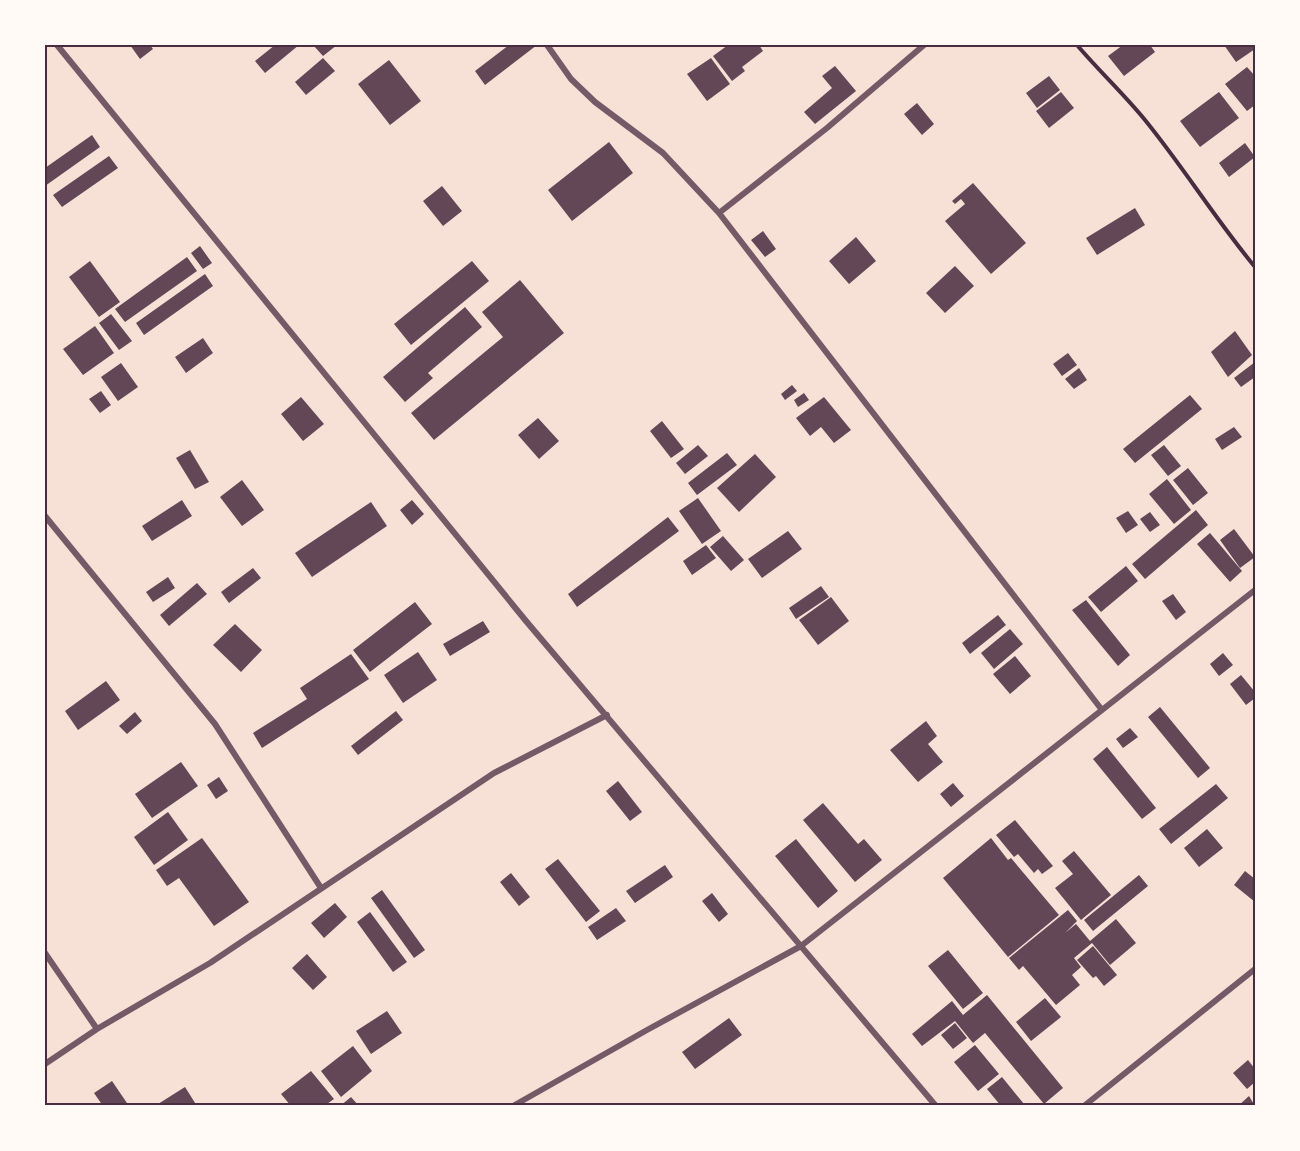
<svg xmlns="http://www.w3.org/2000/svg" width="1300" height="1151" viewBox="0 0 1300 1151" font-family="Arial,sans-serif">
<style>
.building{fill:#644757}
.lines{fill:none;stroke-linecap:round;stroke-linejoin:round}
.path{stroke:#4a2c40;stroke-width:4}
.minor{stroke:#755966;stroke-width:6}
.neatline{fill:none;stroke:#4a2c40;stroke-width:2}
</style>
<rect width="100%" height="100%" fill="#f7e1d7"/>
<path class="building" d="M130,45H150L153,49L140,59Z
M275,45H299L265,73L255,61Z
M313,45H337L323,56Z
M509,45H537L485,85L475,71Z
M728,45H759L763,51L742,67L745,71L732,81L713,56Z
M1123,45H1150L1155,52L1124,76L1108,56Z
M1224,45H1255V49L1236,62Z
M323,58L335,71L306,95L295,82Z
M711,58L730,84L707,101L687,74Z
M389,60L421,101L390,125L358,84Z
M835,66L856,91L815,124L804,112L832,88L822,76Z
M1247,67L1255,76V105L1247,111L1225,84Z
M1049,76L1060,90L1037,108L1026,93Z
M1061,92L1074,108L1049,128L1036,111Z
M1219,92L1239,118L1200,147L1180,121Z
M917,103L934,124L922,135L904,114Z
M92,135L100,147L45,186V168Z
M609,142L633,173L572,221L548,190Z
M1245,143L1255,157L1229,177L1219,163Z
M109,156L118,168L62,207L53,195Z
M973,183L1026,243L991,274L945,221L965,204L961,199L955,204L952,201Z
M442,186L462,211L443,226L423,201Z
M1135,208L1145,225L1097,255L1086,238Z
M763,231L776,249L765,257L751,240Z
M856,237L876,261L849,284L829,261Z
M200,246L212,263L203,269L191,253Z
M187,257L197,271L125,322L115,309Z
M90,261L120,302L99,317L69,277Z
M472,261L489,281L411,345L394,324Z
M955,266L974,286L945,313L926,293Z
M205,274L213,286L144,335L136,323Z
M520,280L564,333L434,440L411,413L503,337L482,312Z
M465,307L482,327L428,373L433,378L405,402L383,377Z
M111,314L132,341L119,350L99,323Z
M95,326L114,353L83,375L63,349Z
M1235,331L1252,355L1228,377L1211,352Z
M203,338L213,353L186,373L175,357Z
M1068,353L1077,365L1062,376L1053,364Z
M1255,362V377L1241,387L1234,378Z
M121,363L138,387L118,401L101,377Z
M1079,368L1087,380L1074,389L1065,379Z
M792,385L797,391L785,400L781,394Z
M101,391L111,405L100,413L89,399Z
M804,393L809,400L798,407L794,400Z
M1190,395L1202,409L1135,463L1123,449Z
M301,397L324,424L303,441L281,414Z
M824,397L851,430L834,443L821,427L810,436L796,418Z
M538,418L559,441L539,459L518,435Z
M662,421L684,449L671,458L650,431Z
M1234,427L1242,437L1222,450L1215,439Z
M698,445L708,456L685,474L676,463Z
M1164,445L1181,466L1168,476L1151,455Z
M190,450L209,482L195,489L176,458Z
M727,453L737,465L697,495L688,483Z
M755,454L776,477L739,512L717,488Z
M1188,468L1208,493L1193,505L1173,480Z
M1167,479L1191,510L1174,524L1149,494Z
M242,480L264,510L242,526L220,497Z
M698,498L721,531L702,544L679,511Z
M182,500L192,516L152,541L142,526Z
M412,500L424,514L412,525L400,510Z
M371,502L387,526L312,577L295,553Z
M1196,510L1208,525L1145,579L1132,564Z
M1128,511L1138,525L1126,533L1116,518Z
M1150,512L1160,525L1150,532L1140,519Z
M668,517L679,531L577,607L568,594Z
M1234,529L1255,557L1240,568L1220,540Z
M788,531L802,549L762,578L748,559Z
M1210,533L1242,571L1230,582L1197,544Z
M723,536L744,560L731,571L710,547Z
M706,545L716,558L692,575L683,561Z
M1126,566L1138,581L1101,612L1088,597Z
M253,568L261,578L229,603L221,592Z
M168,577L175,588L153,602L146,592Z
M197,583L207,594L169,626L160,615Z
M821,586L829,597L796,619L789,608Z
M1173,594L1186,612L1176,620L1162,601Z
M831,597L849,621L818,645L799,620Z
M1086,600L1130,655L1118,666L1072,610Z
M415,602L432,624L370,672L353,650Z
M998,615L1006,625L970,654L962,643Z
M483,621L490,632L450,656L443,644Z
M235,624L262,650L241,672L213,645Z
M1010,629L1023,644L994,669L981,653Z
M418,652L437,680L403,703L384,675Z
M1223,653L1233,665L1219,676L1210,664Z
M351,654L369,679L262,748L253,733L307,699L300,688Z
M1015,656L1031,676L1010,694L993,674Z
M1241,675L1255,692V698L1246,705L1230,684Z
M106,681L120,700L78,730L65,711Z
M1160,707L1210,768L1198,778L1148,717Z
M396,711L403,720L358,755L351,746Z
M135,712L142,721L127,734L119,726Z
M926,721L937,736L928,744L943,762L918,782L890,750Z
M1130,728L1138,737L1123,748L1116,739Z
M1107,747L1156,808L1142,819L1093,759Z
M181,762L198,786L152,818L135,794Z
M219,777L228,791L216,799L207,785Z
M618,781L642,812L630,821L606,791Z
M953,783L964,796L951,807L940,794Z
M1216,784L1228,798L1171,844L1159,829Z
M823,803L858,844L864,839L882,860L855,882L803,820Z
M168,812L188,840L154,865L134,837Z
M1015,820L1053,866L1042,874L1038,869L1034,873L1018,854L1014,857L996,835Z
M1207,829L1223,848L1199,867L1184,848Z
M202,838L249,902L214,926L179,878L167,886L156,870Z
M991,838L1008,860L1011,858L1059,915L1008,957L943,878Z
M796,839L838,891L818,908L775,856Z
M1074,851L1111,895L1081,920L1055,888L1073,874L1062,861Z
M558,859L600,911L586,922L545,869Z
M665,865L673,877L635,903L626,891Z
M1245,871L1255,879V902L1234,885Z
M511,873L530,897L519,906L500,882Z
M1139,875L1148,886L1093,931L1084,920Z
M382,890L425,950L414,958L371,898Z
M712,893L728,914L719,922L702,901Z
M335,903L347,917L324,938L311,923Z
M616,908L626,921L597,940L588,927Z
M1068,910L1077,921L1065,933L1076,924L1090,941L1116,919L1136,943L1110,965L1092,943L1074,958L1081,967L1072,975L1080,985L1056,1005L1023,966L1019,970L1009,958Z
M370,912L407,962L393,972L357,922Z
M1093,946L1117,975L1104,986L1096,976L1093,978L1077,960Z
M948,950L983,993L963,1009L928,966Z
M307,954L327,977L313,990L292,968Z
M987,995L1063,1088L1044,1104L985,1033L973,1043L955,1021L922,1046L912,1034L952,1001L963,1015Z
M1045,998L1061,1017L1031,1041L1016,1022Z
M387,1011L402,1033L371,1054L356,1031Z
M729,1018L742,1035L695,1069L682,1052Z
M955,1023L967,1038L953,1049L941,1035Z
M975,1045L999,1074L978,1091L954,1062Z
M353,1046L372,1071L341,1097L321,1071Z
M1248,1060L1255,1069V1082L1247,1089L1233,1073Z
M311,1071L334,1099L324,1106H291L281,1094Z
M1002,1077L1024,1104L1022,1106H1001L987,1089Z
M112,1081L129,1106H103L94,1093Z
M185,1087L197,1106H159L158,1104Z
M1249,1096L1255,1106H1238Z
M351,1097L359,1106H340Z"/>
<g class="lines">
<path class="path" d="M1077,45C1099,71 1124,94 1145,120C1184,168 1216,220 1255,267"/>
<path class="minor" d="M57,45L526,621L936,1106
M547,45L571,79L595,102L663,153L719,213L1102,710
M719,213L827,128L924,45
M45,516L215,724L321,888
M45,953L97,1029
M45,1064L97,1029L210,963L494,773L607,715
M513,1106L647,1030L801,946L1255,590
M1084,1106L1255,969"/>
</g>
<rect width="1300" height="1151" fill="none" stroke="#fffaf5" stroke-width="93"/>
<rect x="46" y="46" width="1208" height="1058" class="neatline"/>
</svg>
